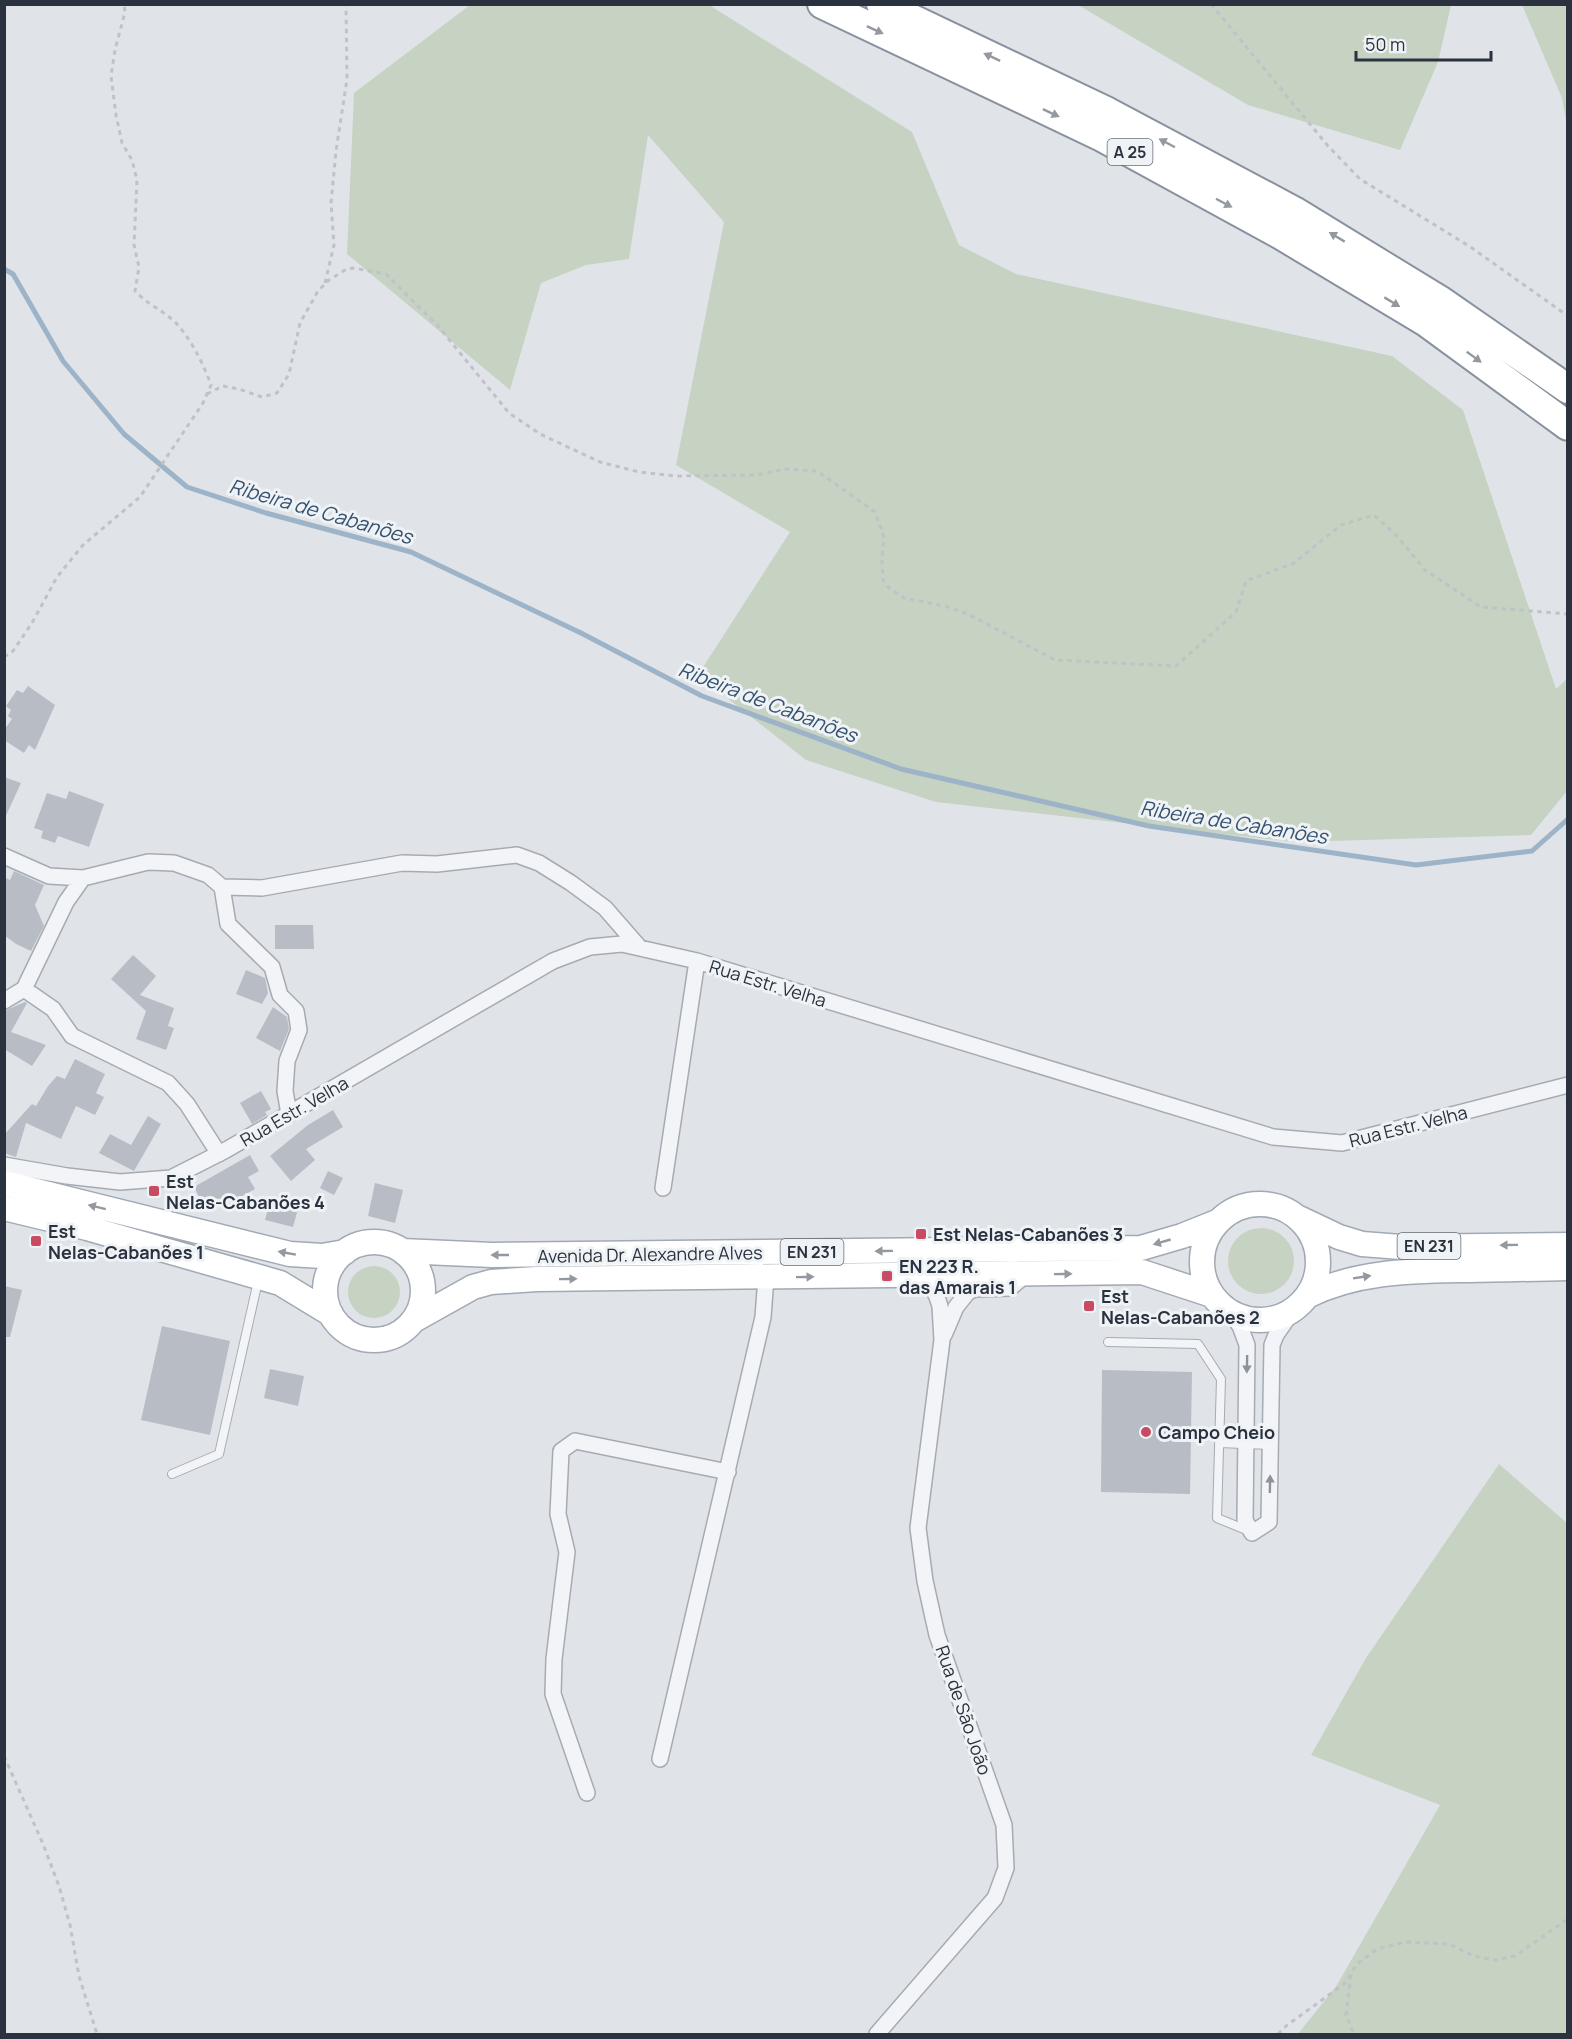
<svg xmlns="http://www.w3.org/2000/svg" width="1572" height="2039" viewBox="0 0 1572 2039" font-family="Manrope,sans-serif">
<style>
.green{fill:#c6d2c2}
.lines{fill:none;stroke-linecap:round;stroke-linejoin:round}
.stream{stroke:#9db3c7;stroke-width:5}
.building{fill:#b8bdc5}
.service-casing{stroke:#a6abb3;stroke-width:10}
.minor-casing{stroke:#a6abb3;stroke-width:18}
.primary-casing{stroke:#a0a9b4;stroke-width:27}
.motorway-casing{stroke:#88929e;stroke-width:32}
.path{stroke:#bfc2c7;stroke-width:3;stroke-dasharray:4.5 4.5;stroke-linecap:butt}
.service{stroke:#f3f4f7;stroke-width:8}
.minor{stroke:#f3f4f7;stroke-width:15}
.primary{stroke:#fff;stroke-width:24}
.motorway{stroke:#fff;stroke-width:28}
.oneway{fill:#94989f}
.oneway2{fill:#8e939b}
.poi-dot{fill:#c84b61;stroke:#f0f3f6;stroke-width:2}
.labels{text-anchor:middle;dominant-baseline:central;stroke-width:6;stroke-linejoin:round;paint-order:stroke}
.shield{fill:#f0f3f6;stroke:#656c76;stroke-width:1.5}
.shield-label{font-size:16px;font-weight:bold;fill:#2a323f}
.street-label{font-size:18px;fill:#2a323f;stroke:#f0f3f6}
.poi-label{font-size:18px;font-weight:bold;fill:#2a323f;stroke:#f0f3f6;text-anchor:start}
.water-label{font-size:20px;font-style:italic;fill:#355271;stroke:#f0f3f6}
</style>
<rect width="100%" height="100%" fill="#e0e4e9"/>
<path class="green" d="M470,5H709L912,132L959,245L1016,274L1392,356L1463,410L1556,689L1567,679V791L1531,835L1295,842L936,802L806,760L698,675L790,532L676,465L724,222L648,135L629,259L586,265L541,283L510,390L347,254L354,93Z
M1078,5H1451L1438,62L1400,150L1248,105Z
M1522,5H1567V126L1562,98Z
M1228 1261a33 33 0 1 1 66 0a33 33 0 1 1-66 0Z
M348 1292a26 26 0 1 1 52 0a26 26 0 1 1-52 0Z
M1499,1464L1567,1523V2034H1298L1337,1985L1440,1805L1311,1755L1366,1658Z"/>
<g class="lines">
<path class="stream" d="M4,269L13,274L63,361L124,434L187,487L266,513L411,552L581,633L702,696L901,769L1149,826L1416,865L1532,851L1568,819"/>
</g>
<path class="building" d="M28,686L55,705L35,750L29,745L24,753L4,740V730L12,719L8,716L11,710L6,706L17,690L23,693Z
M4,777L21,783L4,820Z
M69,791L104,804L89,847L58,836L55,843L41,838L43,831L34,828L47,793L66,799Z
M14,871L44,885L35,905L44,926L31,951L16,944L4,935V877L10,880Z
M275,925H313L314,949H275Z
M133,955L156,976L140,995L174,1008L168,1026L174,1028L166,1050L136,1039L146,1011L111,979Z
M246,970L265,978L268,993L262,1004L236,994Z
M25,1002L27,1003L11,1032L46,1045L32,1066L4,1049V1011Z
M273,1007L287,1017L289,1029L280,1051L256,1038Z
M75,1059L105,1074L96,1093L104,1097L95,1115L76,1106L61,1139L26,1123L16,1157L4,1153V1135L32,1104L36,1106L48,1086L57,1076L65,1079Z
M261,1091L271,1109L265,1112L267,1115L252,1124L240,1103Z
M333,1110L343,1127L306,1149L315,1160L291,1181L270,1156L308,1125Z
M148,1116L161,1124L134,1171L99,1153L110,1134L131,1145Z
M250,1155L259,1171L248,1177L255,1189L235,1200L199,1197L194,1187Z
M328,1171L343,1178L334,1195L320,1188Z
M375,1183L403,1190L395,1223L368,1216Z
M271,1198L299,1205L293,1227L265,1220Z
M4,1286L22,1290L10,1337H4Z
M162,1326L230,1341L210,1435L141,1420Z
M270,1369L304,1376L298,1406L264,1398Z
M1102,1370L1192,1372L1190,1494L1101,1492Z"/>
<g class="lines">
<g class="service-casing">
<path id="service" d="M1108,1342L1198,1344L1221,1379L1217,1518L1249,1531
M1219,1443L1270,1445
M172,1474L219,1454L258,1281"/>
</g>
<g class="minor-casing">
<path id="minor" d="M4,856L49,876L83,878L148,862L174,863L208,875L222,887L228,924L272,967L280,995L296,1011L299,1030L287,1061L285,1091L289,1114
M222,887L262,888L402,863L437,864L517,855L539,863L571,883L605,908L639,947
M24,989L53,1009L72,1036L168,1083L187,1104L219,1154
M4,1001L24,989L66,902L83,878
M4,1165L67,1176L120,1182L171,1178L226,1150L553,961L590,947L622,944L697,961L1273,1137L1342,1143L1568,1085
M663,1188L697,961
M1229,1311L1240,1326L1247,1345L1245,1520L1252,1533L1269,1522L1272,1345L1276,1335L1294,1309
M944,1335L956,1307L968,1292L975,1289L1010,1288L1027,1274
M660,1759L763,1317L766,1277
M587,1793L553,1694L554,1659L567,1552L558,1514L561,1451L575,1441L728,1472
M877,2034L995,1898L1006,1868L1004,1825L937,1635L925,1581L918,1528L942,1340L940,1306L937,1297L934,1291L914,1276"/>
</g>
<g class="primary-casing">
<path id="primary" d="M4,1183L290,1254L322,1256L345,1252
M1202 1262a58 58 0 1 1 116 0a58 58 0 1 1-116 0Z
M4,1208L87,1228L280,1283L331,1314
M1299,1218L1339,1237L1362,1244L1401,1247L1568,1245
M325 1291a49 49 0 1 1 98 0a49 49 0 1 1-98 0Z
M402,1251L492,1255L1141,1248L1182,1236L1217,1222
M1307,1296C1357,1271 1411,1271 1465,1270C1499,1269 1533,1269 1568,1268
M414,1320L473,1287L491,1282L537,1279L1142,1272L1212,1295"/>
</g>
<g class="motorway-casing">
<path id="motorway" d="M822,4L1100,136L1281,235L1426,322L1568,426
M881,4L1108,112L1294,211L1441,301L1568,389"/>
</g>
<path class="path" d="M1211,4L1328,146L1360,179L1469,246L1568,316
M325,283L334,245L331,203L336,151L347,79L346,4
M207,394L223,386L239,389L262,397L277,393L289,374L300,323L318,291L329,280L345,270L353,268L386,274L438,326L509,413L540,434L600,462L639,472L675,476L756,475L785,469L817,471L875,512L884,537L882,559L883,580L889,588L904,598L945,606L968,614L1055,660L1176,666L1236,612L1246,581L1294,563L1341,525L1374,515L1397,536L1425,570L1481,607L1568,614
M4,657L13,651L32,623L57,577L83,545L140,497L203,403L211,385C204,365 191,339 176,323C164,311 148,305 135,291L139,267L134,245L137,180L132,160L122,143L116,115L111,76L115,50L125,12L124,4
M4,1756L43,1844L59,1886L70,1925L79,1976L97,2034
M1351,1975L1346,2015L1354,2034
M1278,2034L1286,2026L1344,1984L1357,1964L1377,1949L1405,1942L1449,1944L1474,1956L1495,1960L1515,1956L1568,1919"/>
<use href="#service" class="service"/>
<use href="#minor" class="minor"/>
<use href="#primary" class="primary"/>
<use href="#motorway" class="motorway"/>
</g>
<defs><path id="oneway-solid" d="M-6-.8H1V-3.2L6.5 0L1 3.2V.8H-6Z" transform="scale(1.5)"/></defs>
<g class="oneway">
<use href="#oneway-solid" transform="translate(875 30) rotate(25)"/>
<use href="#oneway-solid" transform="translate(992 57) rotate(-155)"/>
<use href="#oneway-solid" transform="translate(1051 113) rotate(25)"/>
<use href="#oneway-solid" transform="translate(1167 143) rotate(-152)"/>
<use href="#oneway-solid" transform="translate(1224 203) rotate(28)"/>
<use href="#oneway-solid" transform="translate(1337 237) rotate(-149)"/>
<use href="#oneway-solid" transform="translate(1392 302) rotate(31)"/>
<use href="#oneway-solid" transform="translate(1474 357) rotate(36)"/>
<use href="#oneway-solid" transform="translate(97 1207) rotate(-166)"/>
<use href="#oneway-solid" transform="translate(1162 1242) rotate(164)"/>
<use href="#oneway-solid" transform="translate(1509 1245) rotate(179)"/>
<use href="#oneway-solid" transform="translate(884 1251) rotate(179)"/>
<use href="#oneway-solid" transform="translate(287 1253) rotate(-170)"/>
<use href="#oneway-solid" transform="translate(500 1255) rotate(180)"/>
<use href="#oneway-solid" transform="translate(1063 1274) rotate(-1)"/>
<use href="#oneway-solid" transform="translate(805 1277) rotate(-1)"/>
<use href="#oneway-solid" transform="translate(1362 1277) rotate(-9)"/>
<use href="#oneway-solid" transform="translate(568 1279) rotate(-1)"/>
</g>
<g class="oneway2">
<use href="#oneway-solid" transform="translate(1247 1364) rotate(91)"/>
<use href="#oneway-solid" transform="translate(1270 1484) rotate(-89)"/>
</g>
<g class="poi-dot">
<rect x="148" y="1185" width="12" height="12" rx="3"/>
<rect x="915" y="1228" width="12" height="12" rx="3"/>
<rect x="30" y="1235" width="12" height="12" rx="3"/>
<rect x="881" y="1270" width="12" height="12" rx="3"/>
<rect x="1083" y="1300" width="12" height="12" rx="3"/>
<circle cx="1146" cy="1432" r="6"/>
</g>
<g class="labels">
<g class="shield">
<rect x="1107.5" y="139" width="45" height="26" rx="4.5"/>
<rect x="1397.5" y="1233" width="63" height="26" rx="4.5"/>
<rect x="780.5" y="1239" width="63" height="26" rx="4.5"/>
</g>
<g class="shield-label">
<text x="1130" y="152">A 25</text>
<text x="1429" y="1246">EN 231</text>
<text x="812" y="1252">EN 231</text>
</g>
<g class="street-label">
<text transform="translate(768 983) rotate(17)">Rua Estr. Velha</text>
<text transform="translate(294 1111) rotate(-30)">Rua Estr. Velha</text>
<text transform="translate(1408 1126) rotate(-14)">Rua Estr. Velha</text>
<text transform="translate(650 1254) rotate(-1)">Avenida Dr. Alexandre Alves</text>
<text transform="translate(964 1710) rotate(71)">Rua de São João</text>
</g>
<g class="poi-label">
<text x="166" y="1181">Est<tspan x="166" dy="21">Nelas-Cabanões 4</tspan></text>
<text x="48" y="1231">Est<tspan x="48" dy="21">Nelas-Cabanões 1</tspan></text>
<text x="933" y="1234">Est Nelas-Cabanões 3</text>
<text x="899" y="1266">EN 223 R.<tspan x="899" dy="21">das Amarais 1</tspan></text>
<text x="1101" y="1296">Est<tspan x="1101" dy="21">Nelas-Cabanões 2</tspan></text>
<text x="1158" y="1432">Campo Cheio</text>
</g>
<g class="water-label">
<text transform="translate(321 511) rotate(16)">Ribeira de Cabanões</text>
<text transform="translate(768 702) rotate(21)">Ribeira de Cabanões</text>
<text transform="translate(1234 822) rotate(9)">Ribeira de Cabanões</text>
</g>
</g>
<rect width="1572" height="2039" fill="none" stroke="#2a323f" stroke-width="12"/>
<path d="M1356 51v9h135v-9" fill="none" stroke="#2a323f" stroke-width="3"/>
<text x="1365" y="51" font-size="18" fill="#2a323f" stroke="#f0f3f6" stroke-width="4.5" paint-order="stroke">50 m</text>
</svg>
